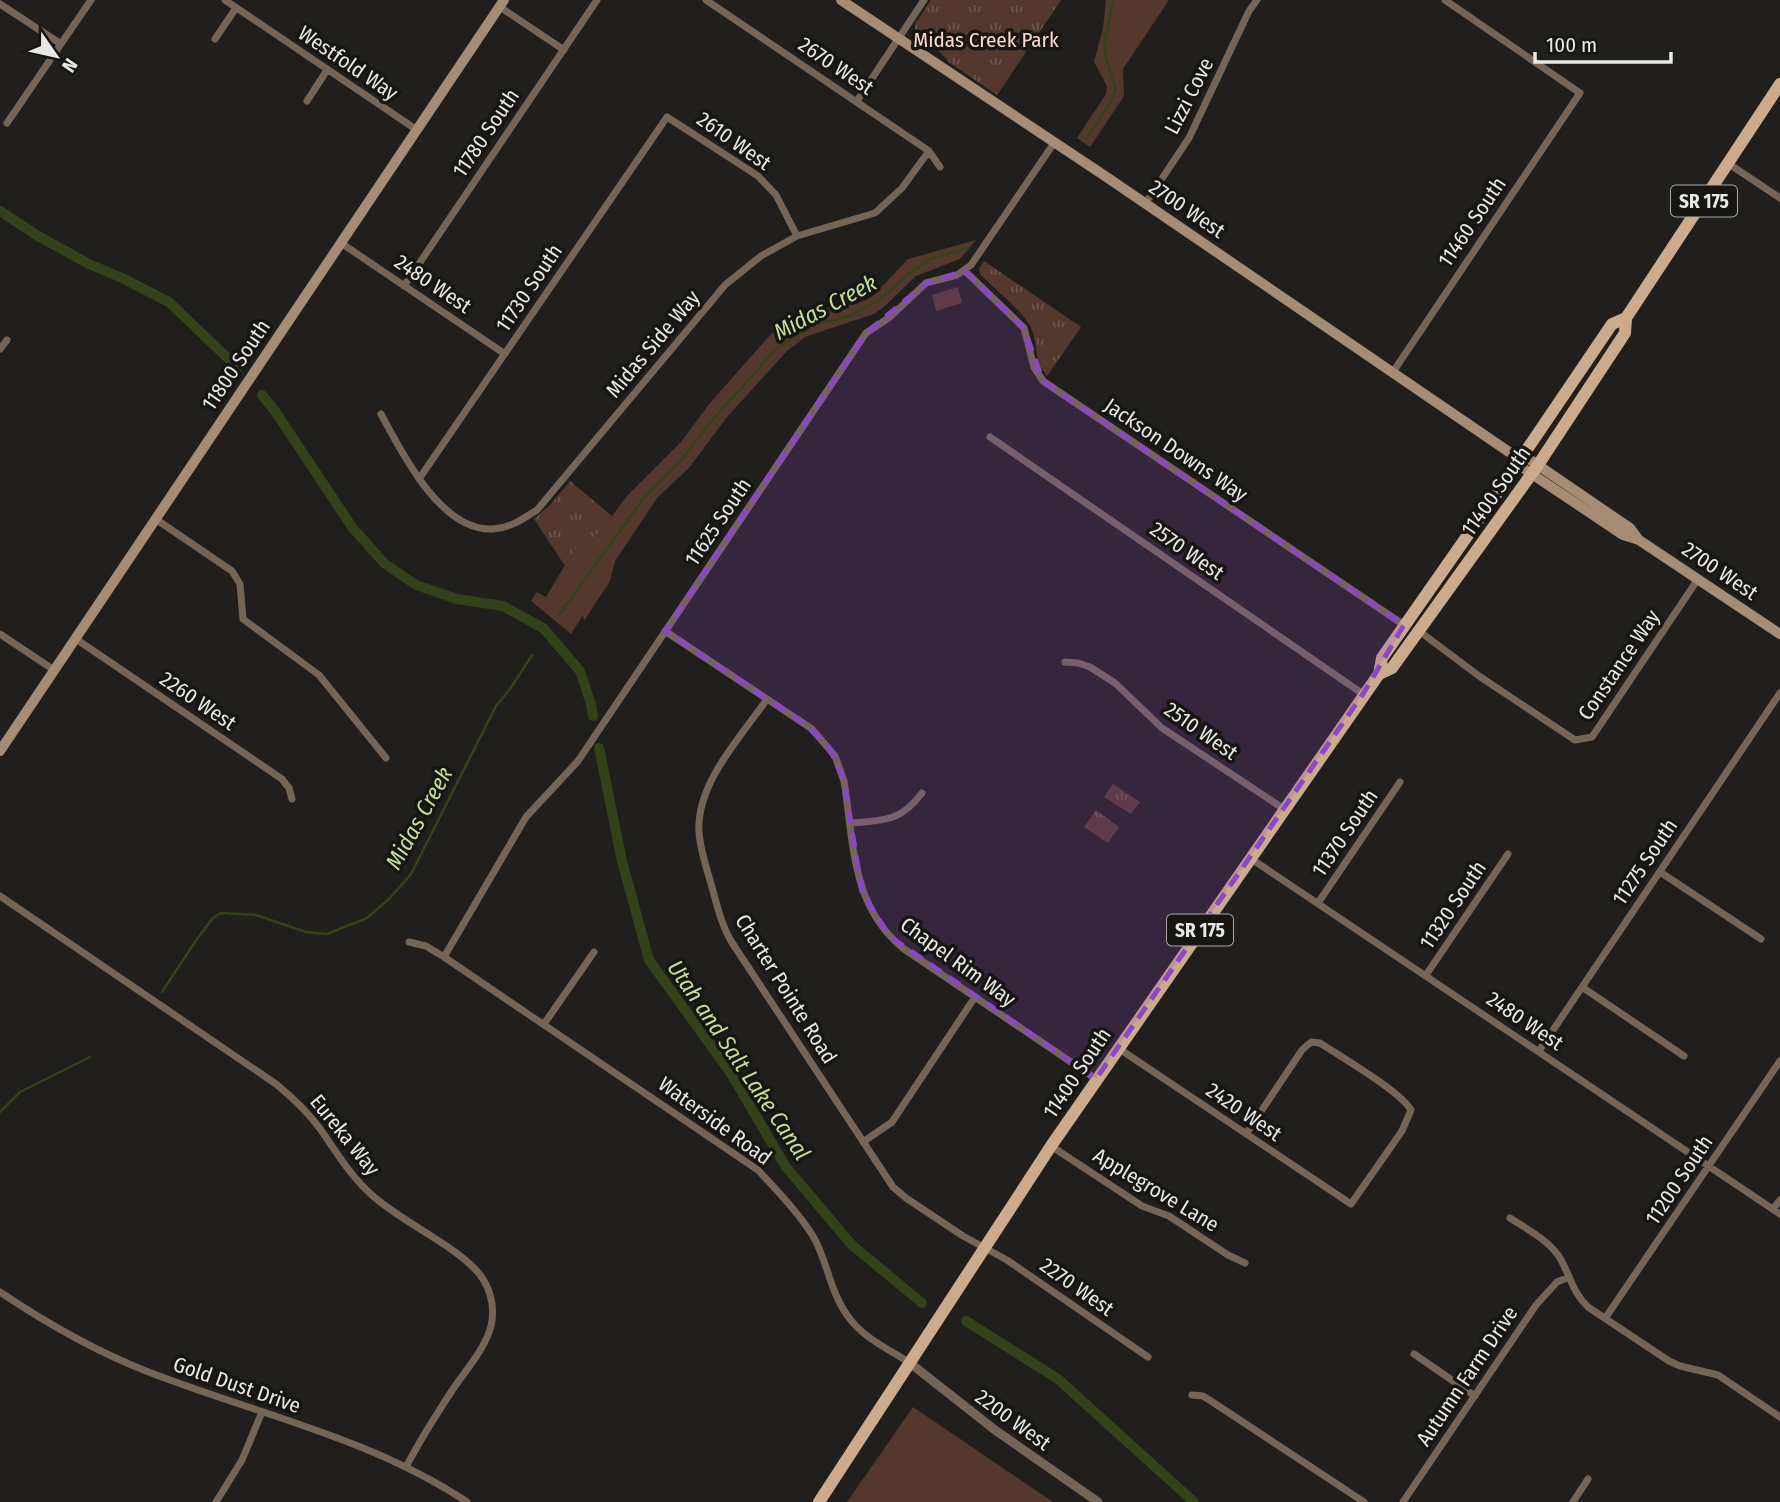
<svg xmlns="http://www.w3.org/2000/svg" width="1780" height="1502" viewBox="0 0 1780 1502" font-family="'Fira Sans Condensed',sans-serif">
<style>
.grass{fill:#54382d}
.park{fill:url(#park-tufts)}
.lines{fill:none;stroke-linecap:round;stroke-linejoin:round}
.stream{stroke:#334218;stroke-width:2.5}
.canal{stroke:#334218;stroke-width:10}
.minor{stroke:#756556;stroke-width:7}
.tertiary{stroke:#756556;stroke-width:9}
.secondary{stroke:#a68c75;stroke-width:10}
.primary{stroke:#ccab8d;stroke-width:12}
.marked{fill:#8b48c5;fill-opacity:0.2;stroke:#8b48c5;stroke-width:5;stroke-dasharray:14 9;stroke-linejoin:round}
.labels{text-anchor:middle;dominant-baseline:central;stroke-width:7;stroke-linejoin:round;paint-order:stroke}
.shield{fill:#171613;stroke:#a9a9a7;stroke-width:2}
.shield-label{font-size:19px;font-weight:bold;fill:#e8e8e6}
.park-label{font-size:21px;fill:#fcdcd0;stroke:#171613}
.street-label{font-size:21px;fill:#e8e8e6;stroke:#171613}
.water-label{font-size:23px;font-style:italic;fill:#c3df9a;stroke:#171613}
</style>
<defs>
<pattern id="park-tufts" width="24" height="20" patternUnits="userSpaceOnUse" patternTransform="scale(1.75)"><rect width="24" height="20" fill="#54382d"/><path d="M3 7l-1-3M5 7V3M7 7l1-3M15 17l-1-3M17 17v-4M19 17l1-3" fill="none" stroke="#6d554b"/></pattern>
</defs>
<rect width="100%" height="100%" fill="#201f1d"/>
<path class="grass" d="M1106,0H1169L1123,69L1124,96L1090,147L1077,138L1106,94L1107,86L1094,62L1103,28Z
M976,240L960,259L916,276L886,305L874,314L805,337L787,351L727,417L689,468L657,498L615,561L610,581L584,621L583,615L571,634L531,601L537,592L546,597L574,550L599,533L627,496L681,442L710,403L780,324L849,300L856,304L872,297L908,259Z
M958,287L962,303L936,311L932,295Z
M913,1407L1053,1502H847Z"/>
<path class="park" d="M931,0H1061L997,95L950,63L939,51L915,33V24Z
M984,261L1081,327L1047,376C1033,359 1039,346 1031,328C1025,313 993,288 980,274L979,269Z
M570,481L612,516L599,533L574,550L565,566L534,519L551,504Z
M1113,784L1140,802L1131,814L1104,797Z
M1096,810L1119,827L1108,843L1084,827Z"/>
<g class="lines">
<path class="stream" d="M1086,139L1109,105L1116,91C1112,74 1103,58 1105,40C1107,26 1112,14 1113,0
M559,615L644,498L682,459L708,425L777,348L816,324L850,316L880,299L910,273L930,259L968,248
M162,992L197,939L213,918L221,913L256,915L306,932L327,934L367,918L390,898L411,874L496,706L510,689L532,655
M0,1112L20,1092L90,1057"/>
<path class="canal" d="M0,211L38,236L89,264L122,278L169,302L238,368
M262,395L275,411L352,527L384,563L416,585L457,599L503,606L543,628L580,671L591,704L593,716
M599,748L622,861L649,960L730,1072L786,1167L852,1245L922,1303
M966,1321L1058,1379L1194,1502"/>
<path class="minor" d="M225,0L417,130
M706,0L929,151L940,167
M0,4L61,44
M500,7L564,50
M215,39L236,8
M307,101L327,70
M857,101L924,0
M7,123L91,0
M1729,164L1780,198
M1145,204L1189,138L1249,11L1257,0
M341,243L505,354
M965,271L1024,328L1034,367L1043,381L1404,625
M404,286L597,0
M0,349L7,340
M1393,372L1580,93L1445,0
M381,414C402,453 441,532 493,529C510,528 523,519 537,510L725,285L761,256L797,236L875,213L902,188L929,151
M990,437L1363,694
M419,479L667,117L758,176L776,195L797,236
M157,520L232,571L240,584L243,619L319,675L386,758
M665,631L812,729L835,756L844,781C854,843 851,907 904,949L1096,1079
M1419,631L1479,676L1575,740L1592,737L1698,579
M0,634L54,670
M76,639L282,779L289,788L292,799
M1065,662L1078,663L1090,667L1115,683L1162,728L1284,809
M767,699C741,737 696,783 699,832C700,848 705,864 710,880C716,901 720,922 731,941L893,1187L906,1198L963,1236L1007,1260L1148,1357
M851,823C885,820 900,822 922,793
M1250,858L1780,1214
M1660,872L1761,939
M0,896L276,1084C293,1098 308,1112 321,1130C337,1153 351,1177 373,1196C404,1223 445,1240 473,1267C489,1282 496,1305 491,1326C485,1349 466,1370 453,1389C436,1415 420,1440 406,1467
M1318,903L1400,782
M409,942L426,946L444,957L758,1170C777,1191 798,1212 813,1236C828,1262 830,1294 850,1319C864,1338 890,1350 910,1363
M444,957L526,817L578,761L866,333L890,317L926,283L957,275L971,265L1054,143
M1426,975L1508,854
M1582,987L1684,1056
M544,1024L594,952
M1118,1048L1351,1204L1402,1131L1411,1110C1400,1091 1341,1057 1320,1043L1311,1042L1302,1050L1246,1134
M1539,1051L1780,693
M863,1142L892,1122L975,997
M1051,1146L1142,1206L1169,1216L1228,1255L1245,1263
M1773,1209L1780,1200
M1510,1218C1527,1229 1546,1239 1558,1255C1570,1273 1571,1291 1588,1307L1669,1361L1680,1366L1718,1375L1780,1417
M0,1292C46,1323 93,1350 146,1371C253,1413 369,1437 467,1502
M1606,1317L1780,1061
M1414,1354L1475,1396
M1192,1395L1203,1396L1211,1401L1364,1502
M216,1502L242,1460L262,1412
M1403,1502L1536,1305L1557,1282L1567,1278
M1573,1502L1588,1479"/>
<path class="tertiary" d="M910,1363L995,1430L1098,1502"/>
<path class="secondary" d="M841,0L1108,178L1449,411L1509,452L1523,455L1630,528L1639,540
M1514,459L1517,464L1623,535L1639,540L1780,634
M0,751L504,0"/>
<path class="primary" d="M1379,674L1392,668L1538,465L1625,333L1626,318L1780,84
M819,1502L1051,1146L1379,674L1382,658L1507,479L1612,324L1626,318"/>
</g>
<path class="marked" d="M965,271L1024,328L1043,381L1404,625L1363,694L1096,1079L889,936L862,892L844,781L830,749L805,724L665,631L866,333L926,283Z"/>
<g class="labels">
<g class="shield">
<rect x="1671" y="185.5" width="66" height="31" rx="5"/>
<rect x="1167" y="914.5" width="66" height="31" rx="5"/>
</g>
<g class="shield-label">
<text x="1704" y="201">SR 175</text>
<text x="1200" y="930">SR 175</text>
</g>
<g class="park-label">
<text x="986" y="40">Midas Creek Park</text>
</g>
<g class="street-label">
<text transform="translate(348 63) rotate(34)">Westfold Way</text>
<text transform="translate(836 66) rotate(34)">2670 West</text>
<text transform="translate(1189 96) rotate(-63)">Lizzi Cove</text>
<text transform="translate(486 133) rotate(-56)">11780 South</text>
<text transform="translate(734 141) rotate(35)">2610 West</text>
<text transform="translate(1187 209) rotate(34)">2700 West</text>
<text transform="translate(1472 222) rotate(-56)">11460 South</text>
<text transform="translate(433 284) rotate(34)">2480 West</text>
<text transform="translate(529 288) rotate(-56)">11730 South</text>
<text transform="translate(653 344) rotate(-50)">Midas Side Way</text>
<text transform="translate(236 365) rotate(-56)">11800 South</text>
<text transform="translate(1176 450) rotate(34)">Jackson Downs Way</text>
<text transform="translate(1496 491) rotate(-55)">11400 South</text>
<text transform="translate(718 522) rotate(-56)">11625 South</text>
<text transform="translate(1187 551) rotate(35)">2570 West</text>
<text transform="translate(1720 571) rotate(34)">2700 West</text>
<text transform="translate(1619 665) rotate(-56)">Constance Way</text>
<text transform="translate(198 701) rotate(34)">2260 West</text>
<text transform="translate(1201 731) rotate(35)">2510 West</text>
<text transform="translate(1345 833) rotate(-56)">11370 South</text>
<text transform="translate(1645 862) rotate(-56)">11275 South</text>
<text transform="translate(1453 905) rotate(-56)">11320 South</text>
<text transform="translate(958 962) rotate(36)">Chapel Rim Way</text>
<text transform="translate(786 989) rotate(58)">Charter Pointe Road</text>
<text transform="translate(1525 1021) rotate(34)">2480 West</text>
<text transform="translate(1077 1073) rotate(-56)">11400 South</text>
<text transform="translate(1244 1112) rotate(34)">2420 West</text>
<text transform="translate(715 1121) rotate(36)">Waterside Road</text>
<text transform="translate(345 1135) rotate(51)">Eureka Way</text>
<text transform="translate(1679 1180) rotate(-56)">11200 South</text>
<text transform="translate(1156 1190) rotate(31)">Applegrove Lane</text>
<text transform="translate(1077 1287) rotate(35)">2270 West</text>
<text transform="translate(1467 1376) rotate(-56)">Autumn Farm Drive</text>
<text transform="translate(237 1385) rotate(19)">Gold Dust Drive</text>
<text transform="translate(1013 1420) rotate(36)">2200 West</text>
</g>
<g class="water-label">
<text transform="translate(825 307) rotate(-28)">Midas Creek</text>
<text transform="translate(419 818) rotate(-61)">Midas Creek</text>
<text transform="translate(739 1060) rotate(56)">Utah and Salt Lake Canal</text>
</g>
</g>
<g transform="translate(56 56) rotate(124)" stroke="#171613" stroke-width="5" paint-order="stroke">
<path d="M0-5L12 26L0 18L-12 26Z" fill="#e8e8e6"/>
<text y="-10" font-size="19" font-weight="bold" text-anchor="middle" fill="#e8e8e6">N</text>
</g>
<path d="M1535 52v10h136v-10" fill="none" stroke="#e8e8e6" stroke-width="3.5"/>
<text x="1546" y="52" font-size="21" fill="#e8e8e6" stroke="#171613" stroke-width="5" paint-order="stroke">100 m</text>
</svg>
